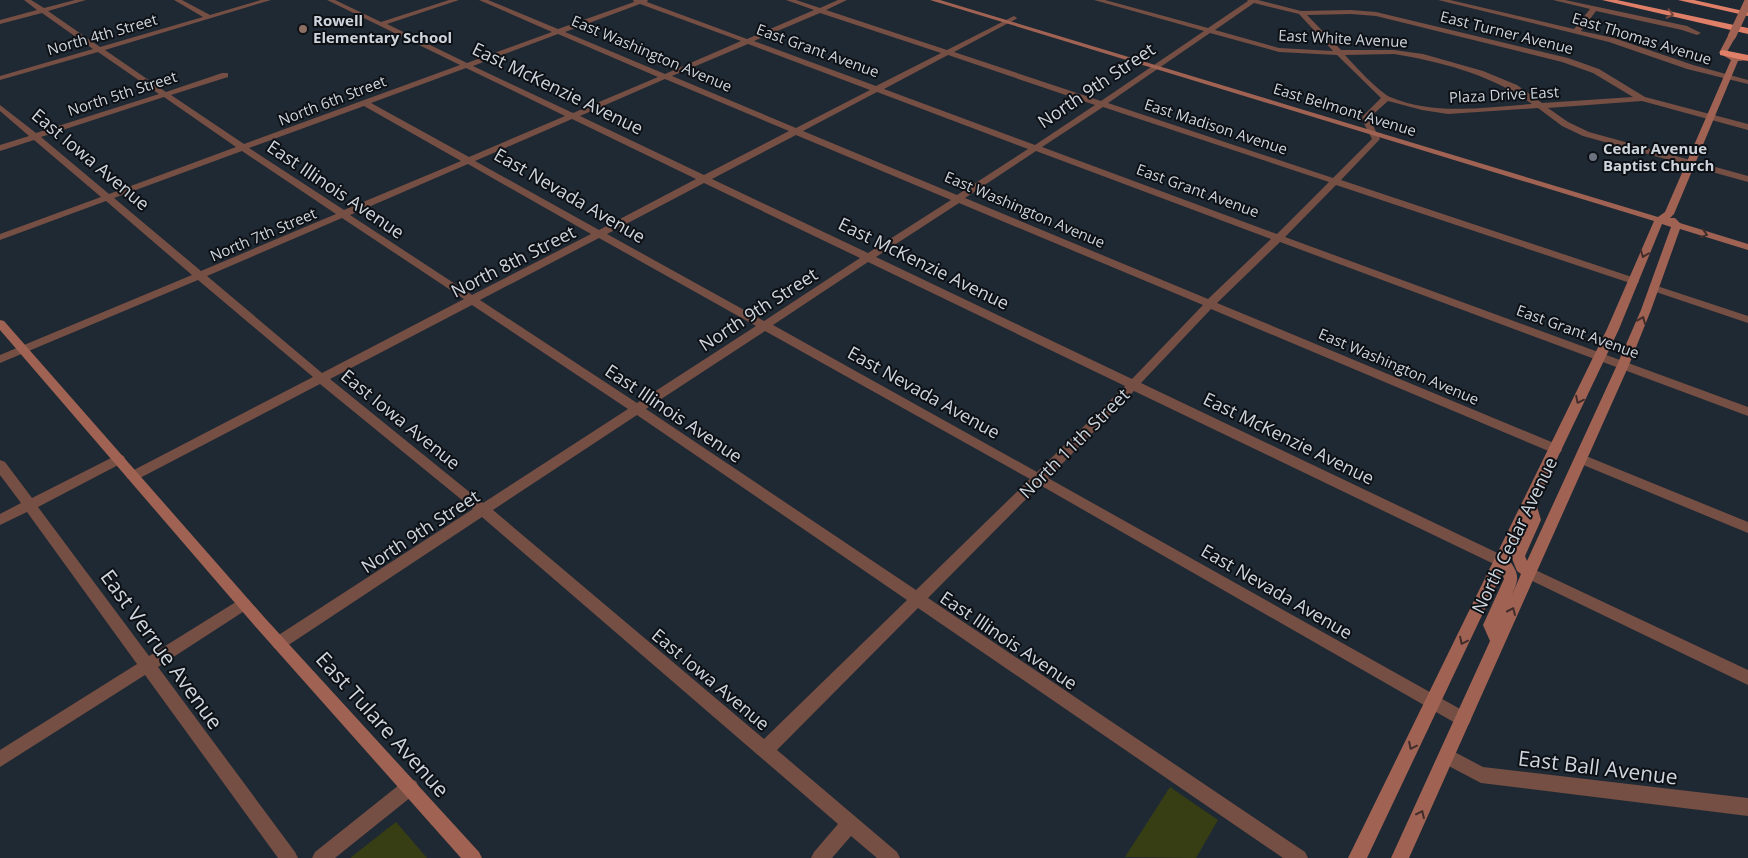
<svg xmlns="http://www.w3.org/2000/svg" width="1748" height="858" viewBox="0 0 1748 858" font-family="'Open Sans',sans-serif">
<style>
.green{fill:#373e14}
.lines{fill:none;stroke-linecap:round;stroke-linejoin:round}
.street{fill:#754e44;fill-rule:evenodd}
.secondary{fill:#a06252;fill-rule:evenodd}
.highway{fill:#df7f67;fill-rule:evenodd}
.secondary-bridge{stroke:#a06252;stroke-width:8}
.oneway{stroke:#76483e}
.oneway2{stroke:#402d2b}
.education-dot{fill:#8d6e63;stroke:#0d1116;stroke-width:2}
.worship-dot{fill:#6b7280;stroke:#0d1116;stroke-width:2}
.labels{text-anchor:middle;dominant-baseline:central;stroke-width:4;stroke-linejoin:round;paint-order:stroke}
.far-poi-label{font-size:15px;font-weight:bold;fill:#cfd5dd;stroke:#0d1116;text-anchor:start}
.far-street-label{font-size:15px;fill:#cfd5dd;stroke:#0d1116}
.street-label{font-size:18px;fill:#cfd5dd;stroke:#0d1116}
.near-street-label{font-size:21px;fill:#cfd5dd;stroke:#0d1116}
</style>
<rect width="100%" height="100%" fill="#1f2933"/>
<path class="green" d="M1170,787L1218,820L1196,858L1125,857Z
M396,822L427,858H350Z"/>
<g class="lines">
<path class="street" d="M24,0H31L44,8L75,0H86L48,11L100,47L203,17L174,0H182L210,15L261,0H271L105,50L166,92L222,73H228V77L171,95L244,144L460,65L327,0H335L381,22L449,0H459L387,24L467,63L552,32L479,0H488L558,29L634,2L633,0H648L647,2L747,39L814,10L786,0H796L820,8L838,0H847L826,10L947,50L1014,16L1017,18L1016,19L954,52L1101,101L1204,31L1094,0H1105L1208,28L1248,1L1247,0H1258L1301,11L1351,10L1376,12L1568,58L1599,69L1645,97L1748,124V130L1642,101L1548,108L1568,122L1589,132L1748,176V182L1583,136L1562,126L1538,108L1448,114L1422,110L1388,101L1369,118L1380,139L1341,180L1638,279L1639,281L1638,283H1630L1336,185L1285,237L1748,407V416L1280,242L1217,303L1561,446L1562,449L1561,452H1551L1211,309L1141,383L1506,557L1508,561L1506,565L1501,567L1496,565L1134,391L1048,478L1469,714L1471,719L1469,724L1463,726L1457,724L1040,485L928,598L1305,852L1308,858H1283L918,608L777,750L897,852L900,858H877L851,836L832,858H811L814,852L838,824L482,517L284,648L279,650L274,648L271,643L274,638L473,509L320,384L138,479H128L126,476L128,473L313,377L198,280L0,363V355L192,275L106,201L0,240V234L101,197L34,140L0,151V145L29,136L0,111V105L36,133L159,94L98,52L0,80V76L93,49L42,13L0,24V20L37,10ZM1254,3L1299,14L1333,51L1279,48L1215,30ZM640,4L741,41L665,74L565,32ZM820,13L941,53L876,86L754,41ZM1351,14L1376,16L1562,62L1593,73L1633,97L1542,103L1517,85L1483,71L1423,54L1394,50H1341L1307,15ZM1210,33L1279,52L1337,55L1381,98L1361,118L1372,139L1333,178L1108,103ZM558,34L658,77L573,113L473,66ZM748,44L870,90L796,128L672,76ZM1394,54C1442,62 1492,75 1532,104C1485,107 1435,116 1390,97C1378,91 1355,66 1345,55ZM948,55L1095,105L1035,145L884,89ZM466,68L565,116L469,157L371,103ZM665,79L789,131L704,175L580,116ZM877,92L1028,149L957,195L803,131ZM164,97L236,147L109,194L41,137ZM364,106L461,161L344,210L249,148ZM1103,107L1329,182L1277,234L1042,147ZM572,119L696,179L599,230L475,161ZM796,135L951,200L868,253L712,179ZM242,151L336,214L201,271L114,198ZM1036,151L1271,239L1208,299L965,198ZM468,164L591,234L472,295L350,215ZM704,183L860,258L764,321L607,234ZM959,203L1203,305L1132,379L876,257ZM342,218L464,299L322,373L207,276ZM599,238L756,326L637,403L480,300ZM868,262L1125,386L1037,472L773,325ZM472,305L628,409L483,503L330,379ZM765,331L1030,479L916,590L646,409ZM637,415L907,600L764,739L493,510Z
M1438,0H1450L1574,29L1590,9L1553,0H1565L1687,26L1701,33L1697,35L1682,30L1596,11L1581,31L1614,38L1693,65L1748,80V84L1687,69L1609,42Z
M1654,285L1748,316V323L1650,290L1649,288L1650,286Z
M119,454L124,456L125,459L124,462L38,507L149,656L239,600L244,598L249,600L251,604L249,608L158,667L295,852L298,858H278L145,675L0,767V750L137,664L27,512L0,525V514L21,503L0,475V460L5,462L32,498Z
M1581,454L1748,522V533L1576,462L1575,459L1576,456Z
M1529,567L1748,670V685L1524,577L1522,573L1524,569Z
M1447,748L1483,767L1748,798V816L1481,783L1441,762L1439,756L1441,750Z
M410,779L416,781L419,787L416,793L335,858H312L315,852L404,781Z"/>
<path class="secondary" d="M930,0H940L1658,217L1665,212L1731,60L1719,53L1729,34L1736,36L1727,52L1736,57L1748,56V60L1738,61L1674,214L1670,218H1675L1680,223L1748,244V250L1680,229L1651,310L1629,365L1409,858H1391L1490,641L1483,625L1504,579L1502,573L1367,858H1348L1607,329L1654,221ZM1662,224L1671,227L1641,310L1617,365L1527,561L1525,556L1541,520L1536,503L1619,329ZM1519,537L1511,556L1517,571L1521,574L1511,597C1518,580 1521,576 1509,560Z
M0,320L4,321L264,617L479,852L482,858H461L254,625L0,330Z"/>
<path class="highway" d="M1602,0H1617L1748,28V34Z
M1678,0H1694L1748,12V16Z
M1723,50L1748,55V61L1720,55V51Z"/>
<path class="secondary-bridge" d="M1732,36L1748,2"/>
</g>
<defs><path id="oneway-chevron" d="M-2-3.5L2.5 0L-2 3.5" fill="none" stroke-width="1.6" stroke-linecap="round" stroke-linejoin="round" transform="scale(1.25)"/></defs>
<use class="oneway" href="#oneway-chevron" transform="translate(1670 14) rotate(12)"/>
<g class="oneway2">
<use href="#oneway-chevron" transform="translate(1704 234) rotate(17)"/>
<use href="#oneway-chevron" transform="translate(1644 254) rotate(111)"/>
<use href="#oneway-chevron" transform="translate(1642 320) rotate(-67)"/>
<use href="#oneway-chevron" transform="translate(1579 400) rotate(116)"/>
<use href="#oneway-chevron" transform="translate(1512 611) rotate(-66)"/>
<use href="#oneway-chevron" transform="translate(1463 641) rotate(116)"/>
<use href="#oneway-chevron" transform="translate(1412 746) rotate(116)"/>
<use href="#oneway-chevron" transform="translate(1421 814) rotate(-65)"/>
</g>
<circle class="education-dot" cx="303" cy="29" r="5"/>
<circle class="worship-dot" cx="1593" cy="157" r="5"/>
<g class="labels">
<g class="far-poi-label">
<text x="313" y="20">Rowell<tspan x="313" dy="17">Elementary School</tspan></text>
<text x="1603" y="148">Cedar Avenue<tspan x="1603" dy="17">Baptist Church</tspan></text>
</g>
<g class="far-street-label">
<text transform="translate(1507 32) rotate(14)">East Turner Avenue</text>
<text transform="translate(102 34) rotate(-16)">North 4th Street</text>
<text transform="translate(1343 38) rotate(3)">East White Avenue</text>
<text transform="translate(1642 38) rotate(17)">East Thomas Avenue</text>
<text transform="translate(818 50) rotate(20)">East Grant Avenue</text>
<text transform="translate(652 53) rotate(23)">East Washington Avenue</text>
<text transform="translate(122 93) rotate(-18)">North 5th Street</text>
<text transform="translate(1504 94) rotate(-3)">Plaza Drive East</text>
<text transform="translate(332 100) rotate(-21)">North 6th Street</text>
<text transform="translate(1345 109) rotate(17)">East Belmont Avenue</text>
<text transform="translate(1216 126) rotate(18)">East Madison Avenue</text>
<text transform="translate(1198 190) rotate(20)">East Grant Avenue</text>
<text transform="translate(1025 209) rotate(23)">East Washington Avenue</text>
<text transform="translate(263 234) rotate(-23)">North 7th Street</text>
<text transform="translate(1578 331) rotate(20)">East Grant Avenue</text>
<text transform="translate(1399 366) rotate(23)">East Washington Avenue</text>
</g>
<g class="street-label">
<text transform="translate(1096 85) rotate(-34)">North 9th Street</text>
<text transform="translate(558 88) rotate(26)">East McKenzie Avenue</text>
<text transform="translate(91 159) rotate(40)">East Iowa Avenue</text>
<text transform="translate(336 189) rotate(34)">East Illinois Avenue</text>
<text transform="translate(570 195) rotate(30)">East Nevada Avenue</text>
<text transform="translate(513 261) rotate(-27)">North 8th Street</text>
<text transform="translate(924 263) rotate(26)">East McKenzie Avenue</text>
<text transform="translate(758 309) rotate(-33)">North 9th Street</text>
<text transform="translate(924 392) rotate(29)">East Nevada Avenue</text>
<text transform="translate(674 413) rotate(34)">East Illinois Avenue</text>
<text transform="translate(401 419) rotate(39)">East Iowa Avenue</text>
<text transform="translate(1289 438) rotate(26)">East McKenzie Avenue</text>
<text transform="translate(1074 443) rotate(-45)">North 11th Street</text>
<text transform="translate(420 531) rotate(-33)">North 9th Street</text>
<text transform="translate(1514 535) rotate(-64)">North Cedar Avenue</text>
<text transform="translate(1277 591) rotate(30)">East Nevada Avenue</text>
<text transform="translate(1009 640) rotate(34)">East Illinois Avenue</text>
<text transform="translate(711 679) rotate(40)">East Iowa Avenue</text>
</g>
<g class="near-street-label">
<text transform="translate(162 649) rotate(54)">East Verrue Avenue</text>
<text transform="translate(383 724) rotate(48)">East Tulare Avenue</text>
<text transform="translate(1598 767) rotate(7)">East Ball Avenue</text>
</g>
</g>
</svg>
